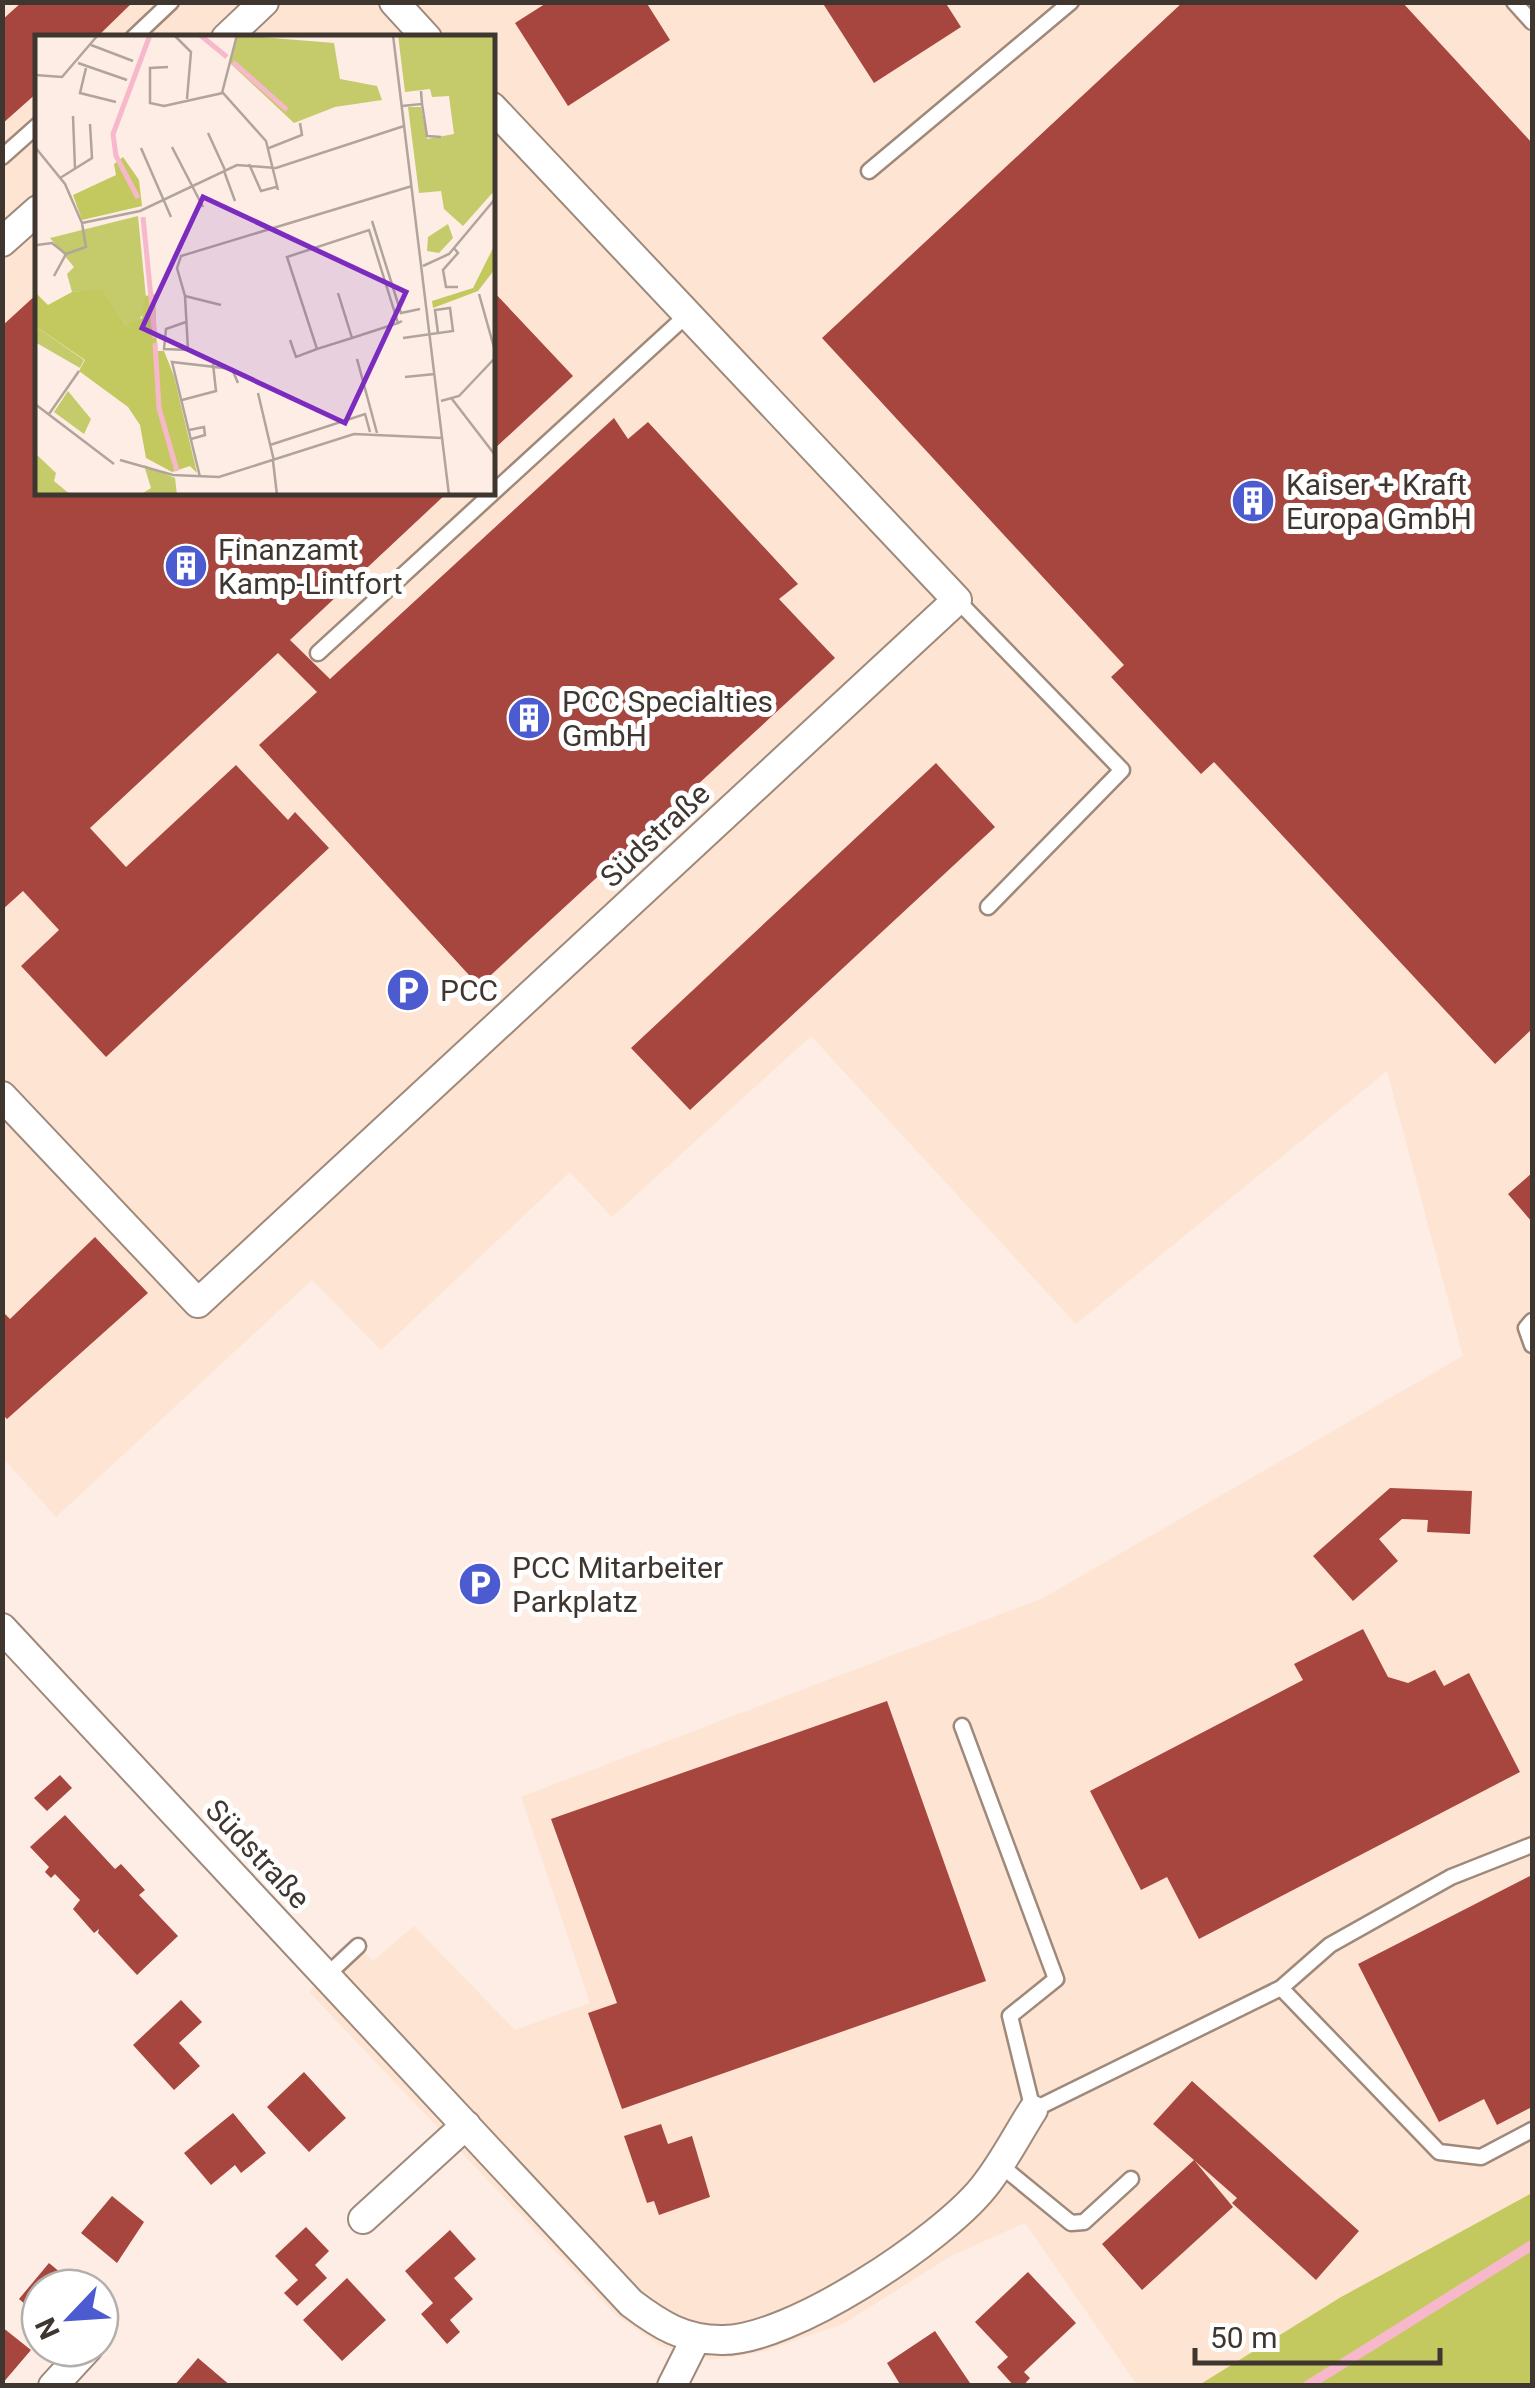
<svg xmlns="http://www.w3.org/2000/svg" width="1535" height="2388" viewBox="0 0 1535 2388" font-family="Roboto,sans-serif">
<style>
.built{fill:#fee4d3;fill-rule:evenodd}
.forest{fill:#c3c95f}
.lines{fill:none;stroke-linecap:round;stroke-linejoin:round}
.stream{stroke:#f8b8cc;stroke-width:10}
.building{fill:#a6463f}
.lane-casing{stroke:#9f897a;stroke-width:19}
.street-casing{stroke:#9f897a;stroke-width:32}
.lane{stroke:#fff;stroke-width:14}
.street{stroke:#fff;stroke-width:28}
.labels{text-anchor:middle;dominant-baseline:central;stroke-width:10;stroke-linejoin:round;paint-order:stroke}
.poi-label{font-size:30px;fill:#403630;stroke:#fff;text-anchor:start}
.street-label{font-size:30px;fill:#403630;stroke:#fff}
.inset-river{fill:none;stroke:#f8b8cc;stroke-width:5}
.inset-road{fill:none;stroke:#b1a49c;stroke-width:2.5}
.view{fill:#7b2cbf;fill-opacity:0.15;stroke:#7b2cbf;stroke-width:5}
.inset-edge{fill:none;stroke:#403630;stroke-width:5}
</style>
<rect width="100%" height="100%" fill="#fdede4"/>
<path class="built" d="M2,3H1532V2193L1341,2297L1199,2385H1137L1025,2223L951,2256L843,2324L762,2352L712,2360L661,2346L617,2316L309,1992L358,1946L373,1961L414,1926L515,2030L590,2003L521,1797L1043,1598L1463,1356L1387,1071L1076,1324L811,1036L612,1217L570,1172L381,1350L312,1280L56,1517L2,1457ZM38,38H492V492H38Z"/>
<path class="forest" d="M1532,2193V2385H1199L1341,2297Z"/>
<g class="lines">
<path class="stream" d="M1307,2386L1532,2245"/>
</g>
<path class="building" d="M22,2H133L96,38H38V92L2,124V20Z
M548,2H646L670,40L568,106L515,23Z
M822,2H945L961,27L874,83Z
M1183,2H1402L1532,143V1029L1495,1064L1214,762L1201,774L1111,677L1124,665L822,338Z
M492,290L573,376L492,451Z
M38,293V492H448L290,640L330,679L614,418L628,439L648,422L798,584L779,599L835,658L479,986L259,745L317,692L278,653L90,828L126,867L236,765L288,820L295,812L329,848L106,1057L21,966L59,930L23,891L2,910V326Z
M936,763L995,827L690,1110L631,1048Z
M1532,1173V1222L1508,1194Z
M95,1237L148,1293L7,1419L2,1414V1311L10,1319Z
M1390,1488L1472,1491L1470,1534L1427,1532L1428,1520L1402,1519L1379,1539L1398,1561L1353,1601L1313,1556Z
M1363,1629L1388,1677L1408,1683L1435,1670L1444,1686L1469,1673L1520,1772L1199,1939L1167,1877L1141,1890L1090,1791L1303,1680L1294,1664Z
M887,1701L986,1981L622,2109L588,2013L617,2003L551,1819Z
M60,1775L72,1788L47,1811L34,1798Z
M65,1815L115,1869L121,1864L145,1890L139,1895L178,1936L137,1975L98,1933L99,1929L94,1933L73,1909L80,1900L55,1874L51,1878L45,1872L49,1867L30,1847Z
M1532,1875V2107L1497,2125L1484,2099L1439,2122L1358,1964Z
M181,2000L202,2022L179,2043L200,2066L174,2090L133,2045Z
M304,2072L346,2118L309,2152L267,2107Z
M1192,2081L1359,2231L1316,2280L1232,2203L1237,2198L1153,2124Z
M233,2113L266,2153L241,2173L235,2165L211,2185L184,2153Z
M661,2124L668,2144L692,2136L710,2197L659,2215L654,2201L647,2203L624,2136Z
M1194,2160L1233,2207L1142,2290L1102,2244Z
M112,2196L144,2222L117,2263L81,2233Z
M306,2227L329,2251L315,2265L327,2278L297,2306L284,2293L298,2280L275,2256Z
M450,2230L476,2259L454,2278L473,2299L450,2320L460,2332L447,2344L421,2314L433,2303L405,2271Z
M49,2263L79,2288H40V2317L19,2299Z
M1028,2272L1076,2323L1024,2372L1030,2378L1023,2386H1014L997,2367L1008,2357L975,2322Z
M347,2278L386,2320L342,2361L303,2320Z
M2,2327L31,2350L2,2384Z
M935,2331L972,2386H901L887,2363Z
M198,2358L231,2386H174Z"/>
<g class="lines">
<g class="lane-casing">
<path id="lane" d="M1514,2L1532,22
M133,38L171,2
M2,157L38,125
M869,171L1071,2
M957,600L1122,770L988,907
M318,653L688,314
M1532,1321L1526,1328L1532,1345
M962,1726L1056,1979L1010,2016L1033,2110L1281,1988L1330,1945L1451,1877L1532,1845
M327,1975L358,1946
M1281,1988L1439,2152L1481,2157L1532,2130
M999,2164L1071,2223L1084,2222L1131,2179"/>
</g>
<g class="street-casing">
<path id="street" d="M394,2L427,38
M226,38L264,2
M2,242L38,210
M2,1096L198,1303L957,600L492,107
M2,1628L631,2303C660,2325 684,2340 721,2340C789,2342 941,2240 983,2188C1002,2165 1017,2135 1033,2110
M363,2219L466,2125
M53,2386L88,2348
M672,2386L696,2338"/>
</g>
<use href="#lane" class="lane"/>
<use href="#street" class="street"/>
</g>
<defs>
<g id="building-disc" transform="scale(2.25)"><circle r="9.5" fill="#4d5bd0" stroke="#fff"/><path d="M-4-6H4V6H1V3H-1V6H-4ZM-2.5-4.3h1.7v1.8h-1.7ZM.8-4.3h1.7v1.8H.8ZM-2.5-1h1.7V.8h-1.7ZM.8-1h1.7V.8H.8Z" fill="#fff"/></g>
<g id="parking-disc" transform="scale(2.25)"><circle r="9.5" fill="#4d5bd0" stroke="#fff"/><path d="M-3.5-5.5H1a3.5 3.5 0 0 1 0 7H-1V5.5H-3.5ZM-1-3.4V-.6H.8a1.4 1.4 0 0 0 0-2.8Z" fill="#fff"/></g>
</defs>
<g fill-rule="evenodd">
<use href="#building-disc" x="1253" y="501"/>
<use href="#building-disc" x="186" y="566"/>
<use href="#building-disc" x="529" y="718"/>
<use href="#parking-disc" x="408" y="990"/>
<use href="#parking-disc" x="480" y="1584"/>
</g>
<g class="labels">
<g class="poi-label">
<text x="1286" y="484">Kaiser + Kraft<tspan x="1286" dy="34">Europa GmbH</tspan></text>
<text x="218" y="549">Finanzamt<tspan x="218" dy="34">Kamp-Lintfort</tspan></text>
<text x="562" y="701">PCC Specialties<tspan x="562" dy="34">GmbH</tspan></text>
<text x="440" y="990">PCC</text>
<text x="512" y="1567">PCC Mitarbeiter<tspan x="512" dy="34">Parkplatz</tspan></text>
</g>
<g class="street-label">
<text transform="translate(655 835) rotate(-43)">Südstraße</text>
<text transform="translate(258 1854) rotate(47)">Südstraße</text>
</g>
</g>
<g transform="translate(35 35)">
<rect width="460" height="460" fill="#fdede4"/>
<path d="M202,0L299,8L305,44L342,51L347,65L300,72L259,88L195,28ZM363,0H460V155L428,191L409,174L406,156L384,158L373,72H386L392,104L419,99L414,61L397,62L395,54L370,57ZM103,181L112,273L102,288L91,290L67,255L37,257L32,239L39,232L15,203ZM413,189L418,203L404,218L392,216L393,202ZM0,291L49,325L45,333L0,307ZM33,356L56,384L49,399L19,377ZM0,418L21,438L19,446L36,460H0ZM109,430L140,443L142,460H105L116,453Z" fill="#c5ca6a"/>
<path d="M88,122L104,145L107,171L47,185L38,160L81,140L79,129ZM460,209V234L443,256L398,273L397,266L438,253ZM67,254L91,290L107,283L110,261L120,259L122,316H129L139,341L162,438L155,431L137,437L111,423L105,390L93,372L44,336L50,325L0,291V257L13,270L37,257Z" fill="#c3c95f"/>
<path class="inset-river" d="M165,0L192,22M198,27L252,75M103,163L81,121L78,99L115,0M108,182L120,303M120,308L124,373L142,436"/>
<path class="inset-road" d="M139,0L156,17L152,64M358,0L414,460M56,10L98,26M43,28L92,45M133,32L115,33V68L129,71L188,58L231,106L243,155M51,33L45,58L81,67M0,40L27,42L63,0M187,58L202,0M387,69L392,101L406,102M367,71L387,69L386,56M38,81L40,134M173,98L190,135M0,112L30,149L47,188L51,212L31,219M137,112L168,172M106,113L136,182M234,113L267,100L265,88M214,129L226,156L241,152M189,136L200,166M25,143L57,123L55,89M337,186L366,278L385,274M47,188L105,176L202,130L241,133L369,91M2,210L17,208L31,219L19,241M419,213L423,218L408,235L411,252H423M388,231L414,219L460,164M303,258L317,303M444,259L460,316M150,261L186,270M151,287L131,294L129,314L153,315L150,261L142,233L146,221L377,151M363,288L334,195L252,222L282,314L317,303L363,288L367,286M368,303L418,296L415,273L400,275L403,298M255,305L261,322L282,314M322,324L342,398M370,342L400,339M223,358L239,426M417,364L460,420M147,365L181,356L178,329M406,366L424,361L460,323M0,369L79,429M14,379L44,336M154,395L169,392L170,400L156,404M235,410L330,379L335,397M85,425L138,440L184,442L319,399L407,403M238,426L242,460M165,442L137,327L197,334L203,348"/>
<path class="view" d="M168,162L371,257L310,388L107,293Z"/>
<rect width="460" height="460" class="inset-edge"/>
</g>
<rect width="1535" height="2388" fill="none" stroke="#403630" stroke-width="10"/>
<g transform="translate(70 2318) rotate(245)"><circle r="48" fill="#ffffff" stroke="#b3afac" stroke-width="2.5"/>
<path d="M0-8L18 38L0 25L-18 38Z" fill="#4d5bd0"/>
<text y="-15" font-size="28" font-weight="bold" text-anchor="middle" fill="#403630">N</text>
</g>
<path d="M1195 2348v15h245v-15" fill="none" stroke="#403630" stroke-width="5"/>
<text x="1210" y="2348" font-size="30" fill="#403630" stroke="#ffffff" stroke-width="8" paint-order="stroke">50 m</text>
</svg>
